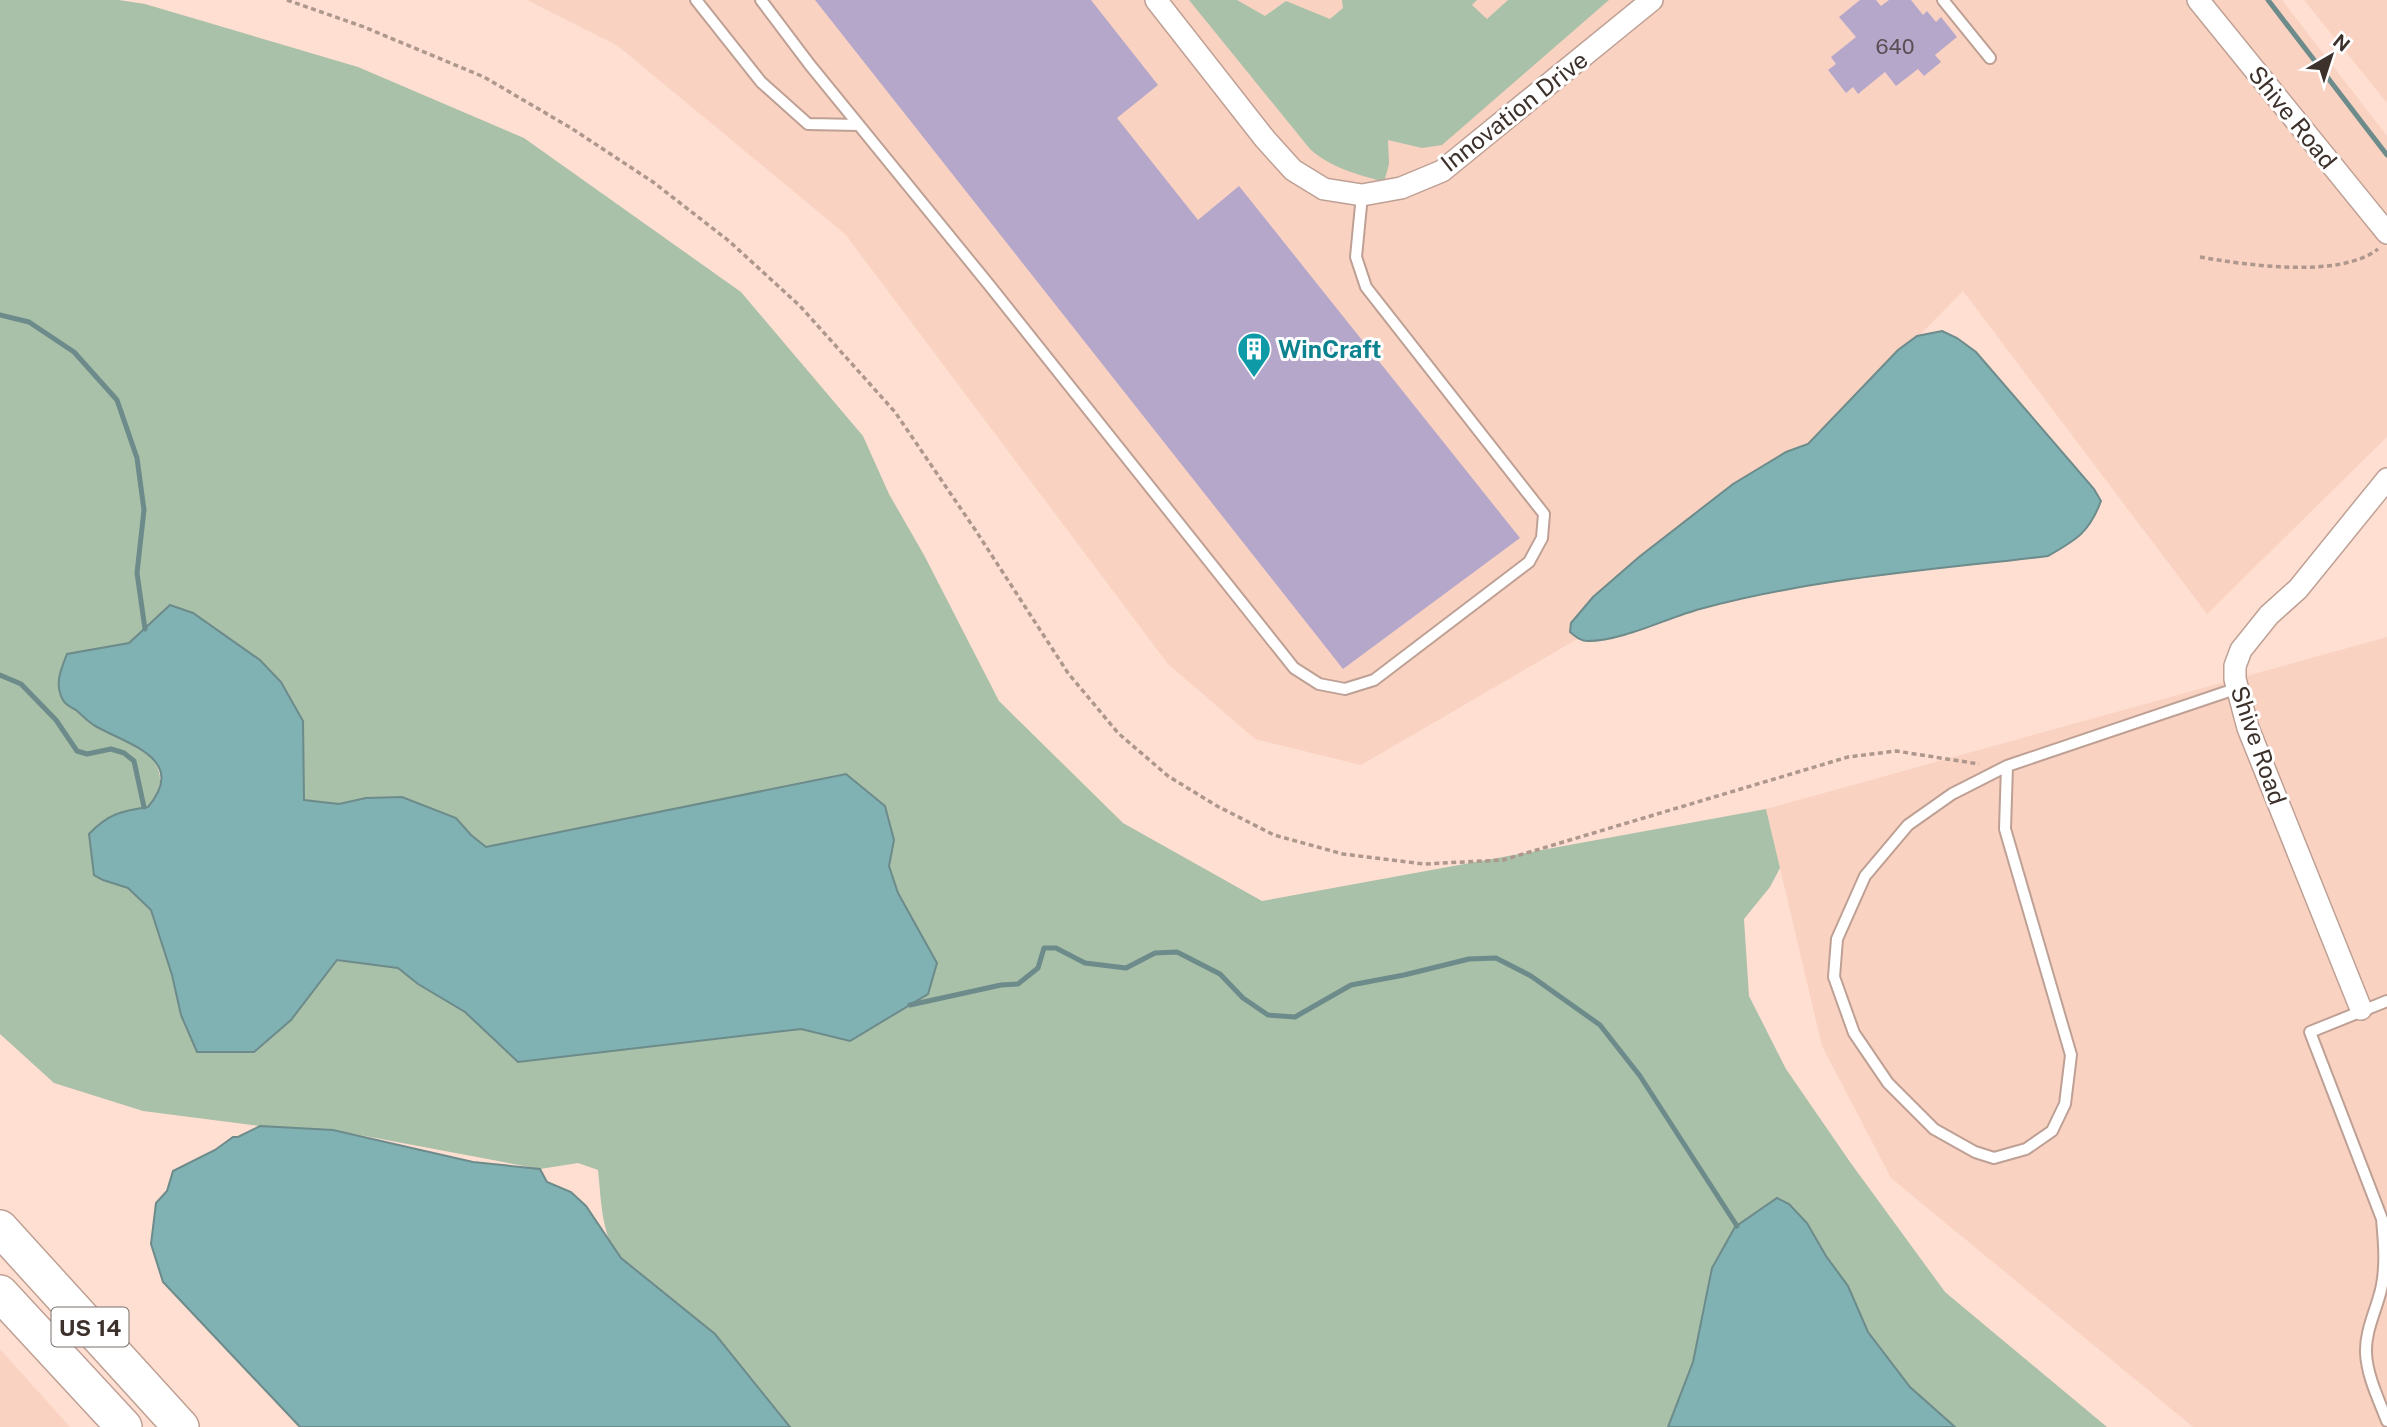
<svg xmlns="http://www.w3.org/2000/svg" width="2387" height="1427" viewBox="0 0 2387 1427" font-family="'Public Sans',sans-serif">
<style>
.built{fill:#f9d2c2}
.green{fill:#a9c0a9;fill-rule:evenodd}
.water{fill:#80b1b3;stroke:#6c8b8a;stroke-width:2}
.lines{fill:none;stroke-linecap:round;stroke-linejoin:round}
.stream{stroke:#6c8b8a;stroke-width:5}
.building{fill:#b5a7ca}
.service-casing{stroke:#bea094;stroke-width:14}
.minor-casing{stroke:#bea094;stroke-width:24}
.trunk-casing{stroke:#bea094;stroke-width:38}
.path{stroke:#ae978d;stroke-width:3.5;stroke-dasharray:5 3.5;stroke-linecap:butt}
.service{stroke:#fff;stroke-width:10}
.minor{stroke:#fff;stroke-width:21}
.trunk{stroke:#fff;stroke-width:35}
.labels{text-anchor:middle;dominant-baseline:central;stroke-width:6;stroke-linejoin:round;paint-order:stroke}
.number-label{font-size:21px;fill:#5b4e54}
.shield{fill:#fff;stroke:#776f6b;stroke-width:2}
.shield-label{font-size:23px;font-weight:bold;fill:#3d312c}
.street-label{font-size:24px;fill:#3d312c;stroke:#fff}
.culture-label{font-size:24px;font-weight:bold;fill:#0d838f;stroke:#fff;text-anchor:start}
</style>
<rect width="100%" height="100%" fill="#ffdfd2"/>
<path class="built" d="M527,0H2282L2387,136V437L2207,614L1963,291L1695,563L1598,627L1361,765L1255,739L1168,664L845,234L618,46Z
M2304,0H2387V103Z
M2387,637V1427H2193L1891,1178L1822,1046L1766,809Z
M0,1349L70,1427H0Z"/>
<path class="green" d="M0,0H119L145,4L358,67L524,138L741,292L863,436L889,494L924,555L999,701L1123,823L1262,901L1766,809L1780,868L1770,887L1744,919L1749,996L1786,1069L1850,1162L1945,1292L2107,1427H776L616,1253C601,1230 601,1197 598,1170L578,1163L540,1169L333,1130L260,1126L143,1111L54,1083L0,1034ZM170,605L260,660L303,721L304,800L339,804L366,798L456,818L471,835L485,847L846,774L894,840L889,866L898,893L922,935L892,1015L850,1041L801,1029L518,1062L465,1012L418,984L398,968L337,960L181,1015L172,975L151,910L128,888L94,875L89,834C104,827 136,816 148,806C156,800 160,793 160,783C162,750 122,738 96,726L67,654L129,643Z
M1189,0H1237L1265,16L1286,1L1330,19L1343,8L1342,0H1477L1472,5L1487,19L1508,0H1609L1442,145L1422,148L1388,140L1389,164L1384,182C1357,174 1331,168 1310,149Z"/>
<path class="water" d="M1942,331L1957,338L1976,352L2094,489L2101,501C2089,533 2076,540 2048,556C1931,570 1814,578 1700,609C1667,618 1622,641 1588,641C1580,641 1575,636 1570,632L1571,623L1593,597L1639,557L1733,484L1786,452L1808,444L1898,350L1917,336Z
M170,605L193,613L260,660L281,682L303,721L304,800L339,804L366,798L402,797L456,818L471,835L486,847L846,774L885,806L894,840L889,866L898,893L937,963L928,994L850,1041L801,1029L518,1062L465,1012L418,984L398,968L337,960L291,1020L254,1052H197L181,1015L172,975L151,910L128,888L103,880L94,875L89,834C108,814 121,811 148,807C188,760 130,745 97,727C89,723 83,716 76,710C72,708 65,704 63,700C54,684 61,669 67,654L129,643Z
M260,1126L333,1130L473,1162L540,1169L547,1182L571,1192L586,1206L621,1258L715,1334L790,1427H300L163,1282L151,1244L156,1203L167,1191L173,1171L215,1150L233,1137H238Z
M1777,1198L1789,1204L1807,1223L1826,1256L1848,1286L1868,1332L1910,1387L1955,1427H1668L1693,1362L1712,1268L1735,1227Z"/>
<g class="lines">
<path class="stream" d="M2268,0L2387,155
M0,315L29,322L74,352L117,400L137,458L144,510L137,573L145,629
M0,675L21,684L56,720L77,751L87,754L111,749L124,753L134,761L144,807
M910,1005L1001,985L1018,984L1038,968L1044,948H1056L1085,963L1126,968L1155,953L1177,952L1220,974L1243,998L1268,1015L1295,1017L1351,985L1404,975L1469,959L1496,958L1531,976L1600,1025L1640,1076L1737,1226"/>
</g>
<path class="building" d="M815,0H1091L1158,85L1117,118L1198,220L1239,186L1520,538L1343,669Z
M1860,0H1876L1881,6L1889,0H1911L1923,15L1927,11L1936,22L1941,17L1957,37L1935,55L1941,62L1924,76L1918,69L1896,86L1885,72L1858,94L1853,87L1846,93L1828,70L1836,64L1831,57L1856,37L1839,17Z"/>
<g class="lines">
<g class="service-casing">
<path id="service" d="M696,0L761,82L808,124L859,125
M761,0L810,65L990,286L1294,668L1319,684L1345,689L1374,680L1529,562L1542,538L1544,514L1366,287L1356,257L1362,195
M1943,0L1990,58
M2007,766L2005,829L2071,1055L2065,1104L2052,1131L2026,1149L1994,1158L1975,1152L1934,1129L1888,1083L1854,1033L1834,977L1837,939L1865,876L1908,825L1952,794L2007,766L2238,688
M2387,1001L2310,1032L2382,1219C2384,1241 2386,1263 2382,1285C2378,1307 2365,1329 2366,1353C2367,1376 2379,1400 2387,1421"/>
</g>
<g class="minor-casing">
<path id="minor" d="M1156,0L1265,139L1293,170L1324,189L1362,195L1401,188L1442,171L1652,0
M2198,0L2387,233
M2361,1009L2248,728L2235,679V666L2241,650L2269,615L2298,589L2387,479"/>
</g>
<g class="trunk-casing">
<path id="trunk" d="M0,1228L181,1427
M0,1293L124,1427"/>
</g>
<path class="path" d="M287,0L364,27L484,77L571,128L653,182L729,241L800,306L895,412L976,531L1068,673L1118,733L1168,776L1217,806L1274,835L1343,854L1424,864L1503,860L1848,757L1896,751L1979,764
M2200,257C2246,265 2340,279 2378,249"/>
<use href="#service" class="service"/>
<use href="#minor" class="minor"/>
<use href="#trunk" class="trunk"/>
</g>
<defs>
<g id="building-pin" transform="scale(1.75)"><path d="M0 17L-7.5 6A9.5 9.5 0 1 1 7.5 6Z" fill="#0f9aa8" stroke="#fff"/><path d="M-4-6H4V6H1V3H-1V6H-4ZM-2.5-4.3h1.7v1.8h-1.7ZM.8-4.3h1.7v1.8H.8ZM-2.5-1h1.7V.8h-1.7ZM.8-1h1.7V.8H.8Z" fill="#fff"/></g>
</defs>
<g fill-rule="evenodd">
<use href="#building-pin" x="1254" y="349"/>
</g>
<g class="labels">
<g class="number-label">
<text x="1895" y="46">640</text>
</g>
<rect class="shield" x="51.5" y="1307.5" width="77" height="39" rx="5"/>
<g class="shield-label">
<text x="90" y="1327">US 14</text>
</g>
<g class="street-label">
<text transform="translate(1514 111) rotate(-38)">Innovation Drive</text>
<text transform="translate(2293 117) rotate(51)">Shive Road</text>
<text transform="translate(2259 745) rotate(71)">Shive Road</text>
</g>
<g class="culture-label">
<text x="1278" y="349">WinCraft</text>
</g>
</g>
<g transform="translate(2331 56) rotate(39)" stroke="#ffffff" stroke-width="5" paint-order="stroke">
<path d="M0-5L12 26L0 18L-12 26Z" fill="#3d312c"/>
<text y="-10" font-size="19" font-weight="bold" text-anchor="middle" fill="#3d312c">N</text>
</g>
</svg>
